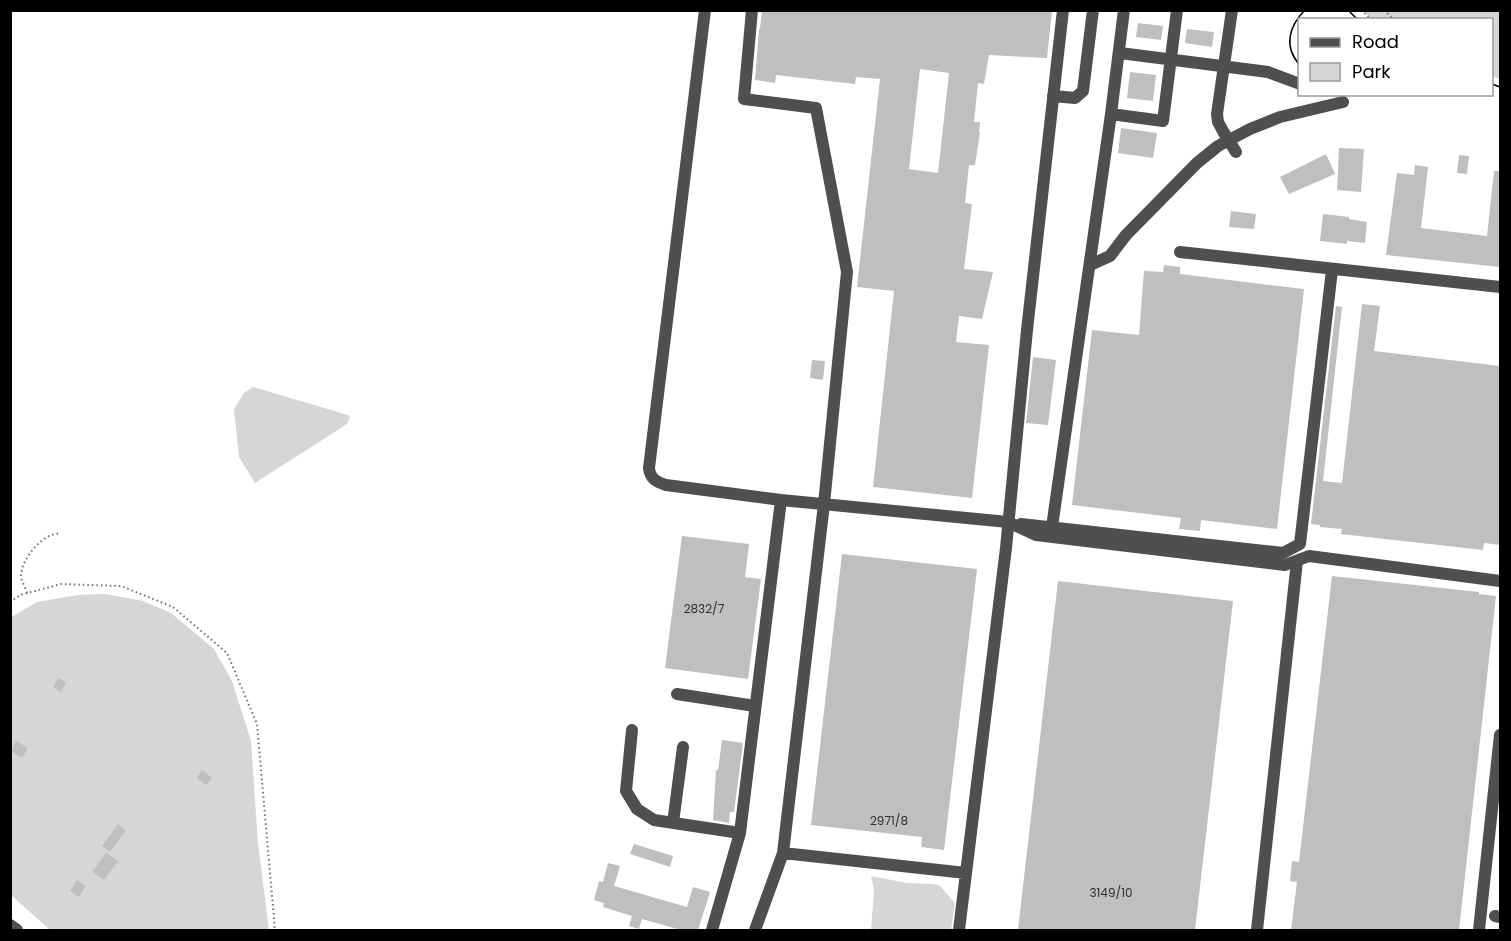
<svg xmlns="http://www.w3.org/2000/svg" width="1511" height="941" viewBox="0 0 1511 941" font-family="Poppins,sans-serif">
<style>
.green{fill:#d6d6d6}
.building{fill:#bfbfbf;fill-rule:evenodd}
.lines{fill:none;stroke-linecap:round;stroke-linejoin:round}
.path{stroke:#717171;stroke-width:2;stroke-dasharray:1.5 3;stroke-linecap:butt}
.minor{stroke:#4f4f4f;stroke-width:12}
.tram{stroke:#000;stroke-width:1.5}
.minor-bridge{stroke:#4f4f4f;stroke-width:12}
.labels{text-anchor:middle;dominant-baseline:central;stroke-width:5;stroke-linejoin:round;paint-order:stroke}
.number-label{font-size:12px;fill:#303030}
</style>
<rect width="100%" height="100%" fill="#fff"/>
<path class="green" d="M1434,10L1438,12L1441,10L1500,11V79L1492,76V20L1372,19L1363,11Z
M253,387L348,415L350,417L347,424L255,483L239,457L234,409L244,393Z
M105,594L143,601L171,613L214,649L232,681L251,741L258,843L269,930H50L11,895L10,618L37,602L78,595Z
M871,876L907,883L934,884L940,886L955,903L951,930H871L874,890Z"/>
<path class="building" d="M762,10H1052L1047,58L989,55L984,84L978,83L974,122H980L979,132H980L975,165H969L965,203L972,204L964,269L993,272L982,319L959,316L956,342L989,345L972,498L873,487L894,291L857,287L880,79L856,77L855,84L776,75L775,83L755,80L759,30L760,28ZM920,69L949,73L938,173L909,169Z
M1138,23L1163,26L1161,40L1136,37Z
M1187,29L1214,32L1212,47L1185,43Z
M1130,72L1156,75L1153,101L1127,98Z
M1121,128L1157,133L1153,158L1118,153Z
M1339,148L1364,149L1361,192L1337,190Z
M1326,154L1335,174L1289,194L1280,177Z
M1459,155L1469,156L1467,174L1457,173Z
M1415,165L1428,167L1421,228L1487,236L1494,171H1500V267L1386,255L1397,173L1414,175Z
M1231,211L1256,214L1254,229L1229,227Z
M1323,214L1349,217V219L1367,222L1365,243L1347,241V244L1320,241Z
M1164,265L1180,267V274L1304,289L1277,529L1201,520L1200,531L1179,529L1181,518L1072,505L1092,330L1139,335L1144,271L1163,272Z
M1362,304L1380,306L1374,351L1500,366V545L1484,543L1483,550L1341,534L1342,529L1320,527V525L1311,524L1336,306L1342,307L1323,481L1342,483Z
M1033,357L1056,360L1048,425L1026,423Z
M812,360L825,361L823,380L810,378Z
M682,536L749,544L745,577L761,579L748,679L665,668Z
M842,554L977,569L944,850L921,847L922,837L811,825Z
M1332,576L1479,592V594L1496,596L1459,930H1291L1297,882L1290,881L1292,861L1299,862Z
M1058,581L1233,601L1195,930H1018Z
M58,678L66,682L61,692L53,687Z
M722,740L743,743L734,812H730L729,823L713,820L716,770H718Z
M16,741L28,748L22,758L11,751Z
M202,770L212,778L206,785L197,778Z
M118,824L126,830L110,852L102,846Z
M634,844L673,856L670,867L630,854Z
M106,853L118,861L104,880L92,872Z
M608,863L620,866L614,886L687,907L693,887L710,892L698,930H681L642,919L639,929L629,926L632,916L603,907L604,903L594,900L599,881L603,882Z
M77,880L86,886L79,897L70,891Z"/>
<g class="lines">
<path class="path" d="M1361,10L1372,20
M1384,10L1394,20
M27,593C25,587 21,580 21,575C22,558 44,531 61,534
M10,602L20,595L61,584L121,586L173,607L227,653L257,724L275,930"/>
<path class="minor" d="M705,10L649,468C650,479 657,482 666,485L781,500
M752,10L744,99L816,108L847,272L824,504L783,853L755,930
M1120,53L1268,72L1300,84
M1053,96L1075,98L1083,91L1093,10
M1111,114L1163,121L1177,10
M1224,133L1218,122L1217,114L1232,10
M1180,252L1500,287
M1090,265L1110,256L1126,235L1197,163L1218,146L1250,129L1280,117L1343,102
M1021,524L1283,553L1300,544L1332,270
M1052,527L1111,114L1124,10
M677,694L755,706
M632,730L626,791L637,809L654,820L740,833
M673,823L683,747
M783,853L966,873
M1495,916L1500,917
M10,925L17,930
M712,930L740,833L781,500L1008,522L1036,535L1285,565L1309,556L1500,581
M959,930L1006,548L1027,330L1063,10
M1257,930L1297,561
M1479,930L1500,735"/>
<path class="tram" d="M1348,10L1358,20
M1300,65C1283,47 1289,26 1305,10
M1492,84L1500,87"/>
<path class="minor-bridge" d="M1224,133L1236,152"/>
</g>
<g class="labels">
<g class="number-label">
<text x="704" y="608">2832/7</text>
<text x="889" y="820">2971/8</text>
<text x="1111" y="892">3149/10</text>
</g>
</g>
<rect width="1511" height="941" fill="none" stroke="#000000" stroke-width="24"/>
<rect x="1298" y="18" width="195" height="78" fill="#ffffff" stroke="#999999" stroke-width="1.5"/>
<rect x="1310" y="38" width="30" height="9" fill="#4f4f4f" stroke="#999999" stroke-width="1.5"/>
<text x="1352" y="48" font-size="18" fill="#000000">Road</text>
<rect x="1310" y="63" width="30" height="18" fill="#d6d6d6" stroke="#999999" stroke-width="1.5"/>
<text x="1352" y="78" font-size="18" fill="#000000">Park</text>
</svg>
